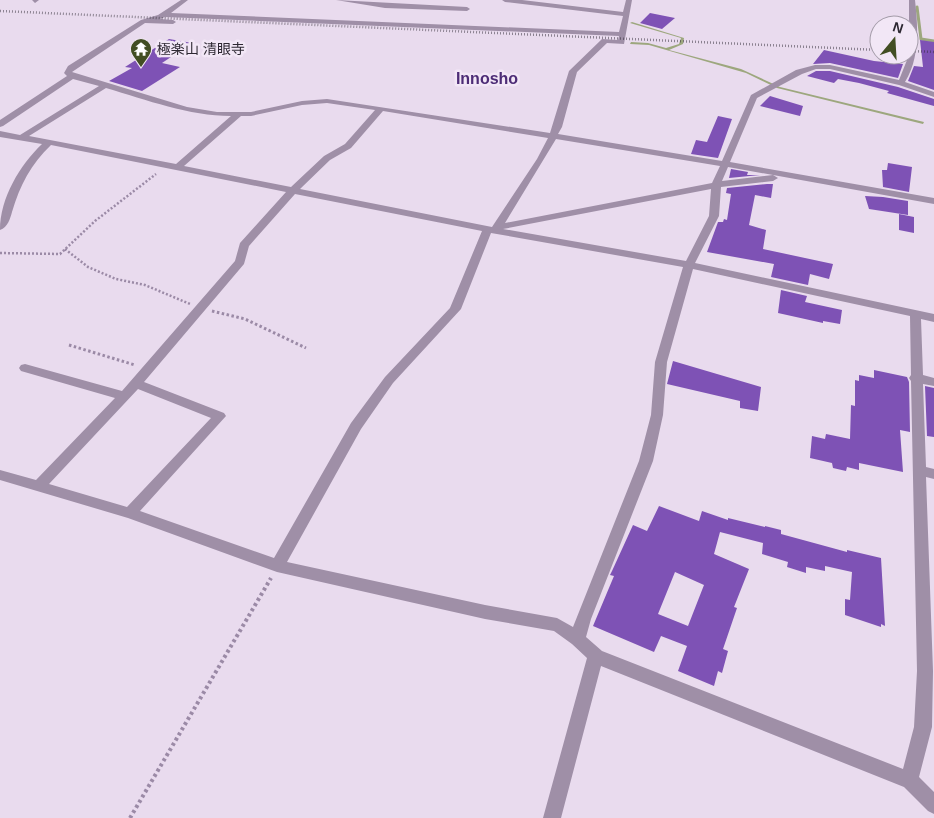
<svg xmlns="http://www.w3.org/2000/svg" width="934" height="818" viewBox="0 0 934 818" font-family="Helvetica,'Noto Sans JP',sans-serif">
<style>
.water{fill:#9da77e}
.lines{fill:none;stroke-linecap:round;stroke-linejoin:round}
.stream{stroke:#9da77e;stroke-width:3}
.building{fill:#7e52b5;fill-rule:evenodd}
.path-far2{stroke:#9b8aa6;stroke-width:2.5;stroke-dasharray:2 2;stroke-linecap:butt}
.path-far1{stroke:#9b8aa6;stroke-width:3;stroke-dasharray:2.5 2.5;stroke-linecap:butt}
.path{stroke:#9b8aa6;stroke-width:4;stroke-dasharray:3 3;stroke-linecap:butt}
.street{fill:#9f8fa7;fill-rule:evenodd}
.rail{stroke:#2d2832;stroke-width:2.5;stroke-dasharray:0.5 2.5;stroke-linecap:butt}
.labels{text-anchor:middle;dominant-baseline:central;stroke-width:5;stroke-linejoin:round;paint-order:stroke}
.far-poi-label{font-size:14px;fill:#2d2832;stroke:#f2e7f6;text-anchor:start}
.far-quarter-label{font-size:16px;font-weight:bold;fill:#4d2c76;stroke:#f2e7f6}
</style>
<rect width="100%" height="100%" fill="#e9dbee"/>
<path class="water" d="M632,22L684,38L683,44L669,50L741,69L780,87L924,122L923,124L777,88L746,73L649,45L630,44L631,42L648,43L666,48L679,44L681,38L630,23Z"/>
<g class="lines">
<path class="stream" d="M917,7L921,39L934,41"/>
</g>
<path class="building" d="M650,13L675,18L662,29L640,23Z
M169,39L192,43L162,63L180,67L142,91L109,81L132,68L125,67Z
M920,40L934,42V90L908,81L914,66L923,67Z
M824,50L874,61L903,64L898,78L830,63L813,64Z
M816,71H830L898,87L934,99V106L887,93L889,91L859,83L838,79L834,83L807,76Z
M770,96L803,106L800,116L760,106Z
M718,116L732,119L718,158L691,154L696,140L707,142Z
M888,163L912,167L909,192L883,187L882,170H887Z
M731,169L748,172L747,175H760L729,178Z
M767,184H773L771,198L755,195L749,225L766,230L763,249L833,264L829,279L810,274L808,285L771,277L774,264L707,252L718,222H723L724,219L727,220L731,194L726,193L727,188Z
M865,196L883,197L908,201V215L869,209Z
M899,214L914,217V233L899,230Z
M781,290L807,296L805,302L842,310L840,324L823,321V323L778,313Z
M673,361L761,387L758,411L740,408V401L667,384Z
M874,370L907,377L909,382L910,432L900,430L903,472L859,463V470L847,467L846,471L833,468L832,463L810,458L812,436L825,439L826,434L850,439L851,405L855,406V380L859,381V375L874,378Z
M925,386L934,388V437L927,436Z
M659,506L699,521L702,511L728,520V518L765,527V526L781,530V534L847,552V550L881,558L885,626L881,624V627L845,615V599L850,600L852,572L825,566V571L806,567V573L787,567L788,562L762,554L763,543L720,532L714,554L749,569L734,607L737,608L723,649L728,651L722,673L718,671L714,686L678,671L687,646L661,636L654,652L593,626L614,576L610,575L612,571L633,525L647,531ZM675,572L704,585L688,626L658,614Z"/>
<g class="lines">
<path class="path-far2" d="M65,249L88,267L116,279L145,285L190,304
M0,253L60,254L95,221L156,174"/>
<path class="path-far1" d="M212,311L245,319L306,348
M69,345L135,365"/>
<path class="path" d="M130,818L271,578"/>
<path class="street" d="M32,0H39L35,3Z
M181,0H188L171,13L619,32L623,16L505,2L502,0H522L623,12L626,0H632L624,44L607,43L577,72L562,127L558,134L722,161L751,95L796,70L815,65H830L899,80L909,55V0H915C918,27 920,58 905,82L934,92V97L899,85L830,69H816L802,74L757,98L730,162L934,198V204L728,167L722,181L773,175L778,178L773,181L721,187L719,216L695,263L934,314V322L921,319L923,375L934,378V386L923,384L926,467L934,469V479L926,477L933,671L932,727L919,777L934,792V814L928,811L904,787L601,666L561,818H543L587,658L572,644L554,631L485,619L277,572L128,518L0,480V470L36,480L115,398L21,371L19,368L21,365L25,364L122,391L235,261L240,243L286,192L51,145C31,164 20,185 12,212C10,219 8,227 0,230C0,198 20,165 42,144L0,137V131L20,135L99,86L73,79L3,126L0,127V120L67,76L64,73L68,66L141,20L158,15ZM165,17L619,36L618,40L602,39L569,71L550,133L327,99L302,101L251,112H217L187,107L72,72L145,23L173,24L176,22L173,20L160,19ZM106,88C147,100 189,116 231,116L176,164L29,136ZM327,103L375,110L345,144L324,156L291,187L184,166L241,116H251L302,105ZM383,111L548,138L537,159L492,227L300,189L330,160L351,148ZM556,139L720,166L712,183L505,223ZM711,189L709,216L686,261L503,229ZM295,194L482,231L450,308L385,377L351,423L274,558L140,511L226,416L224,413L144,382L244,264L249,246ZM491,233L683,267L655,362L651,415L639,461L573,627L557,618L485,605L287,562L361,429L393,383L461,309ZM693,269L910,316L911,375L909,378L911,381L917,671L914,727L903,769L602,651L586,637L591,619L653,461L663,415L667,362ZM138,389L211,418L127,507L49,484Z
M336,0L467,7L470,9L467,11L385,8Z"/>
<path class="rail" d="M0,11L879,50
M909,51L934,52"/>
</g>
<defs>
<g id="temple-pin" transform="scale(1.125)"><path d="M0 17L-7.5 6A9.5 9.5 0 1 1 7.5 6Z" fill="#424e23" stroke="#f2e7f6"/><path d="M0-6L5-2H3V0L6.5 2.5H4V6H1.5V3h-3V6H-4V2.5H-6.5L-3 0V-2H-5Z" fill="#fff"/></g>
</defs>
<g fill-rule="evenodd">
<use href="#temple-pin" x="141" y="49"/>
</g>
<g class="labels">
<g class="far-poi-label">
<text x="157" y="49">極楽山 清眼寺</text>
</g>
<g class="far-quarter-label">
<text x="487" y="78">Innosho</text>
</g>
</g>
<g transform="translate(894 40) rotate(18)"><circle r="24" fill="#f2e7f6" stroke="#a39ba8"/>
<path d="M0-4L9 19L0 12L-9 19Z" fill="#424e23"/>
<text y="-8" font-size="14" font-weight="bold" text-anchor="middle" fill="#2d2832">N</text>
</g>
</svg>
